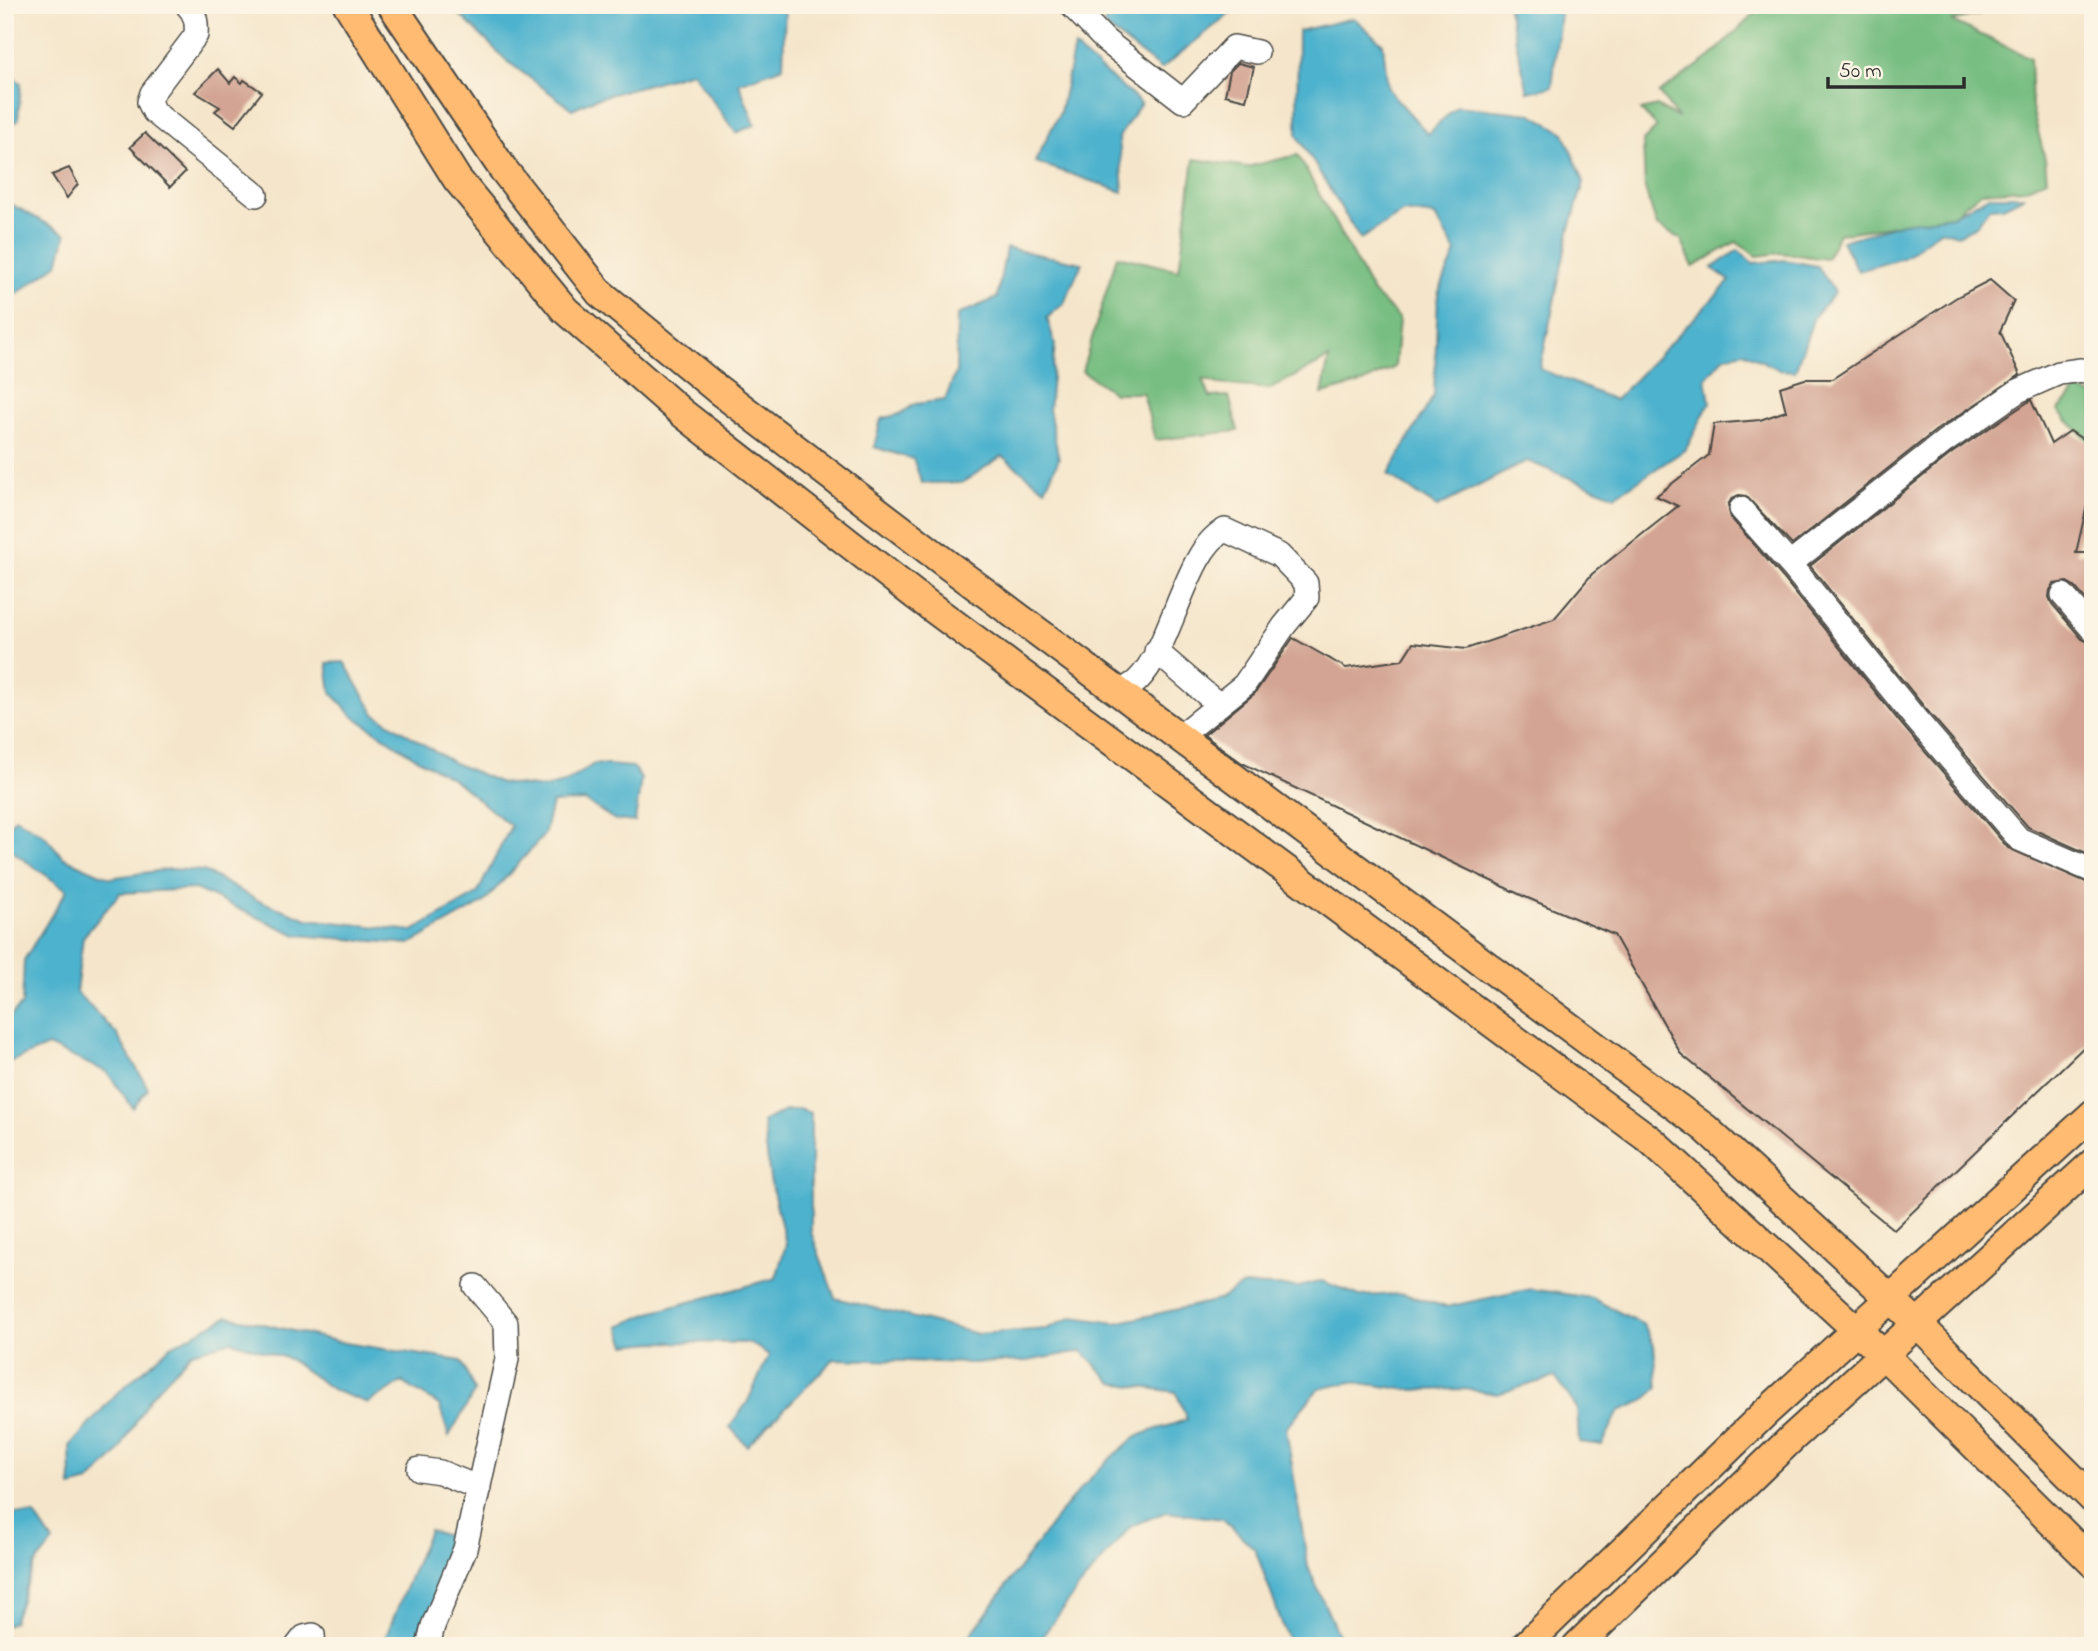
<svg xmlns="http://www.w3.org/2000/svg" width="2098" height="1651" viewBox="0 0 2098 1651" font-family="'Indie Flower',sans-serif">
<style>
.forest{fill:#78be82;stroke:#527456;stroke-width:2}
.water{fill:#4eb2cd;stroke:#3c6e7c;stroke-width:2}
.building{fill:#d3a493}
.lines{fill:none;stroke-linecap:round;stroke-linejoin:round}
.minor-casing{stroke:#494743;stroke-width:26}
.major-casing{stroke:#494743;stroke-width:32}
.minor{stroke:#fff;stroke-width:23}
.major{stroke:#ffbb71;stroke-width:28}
</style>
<rect width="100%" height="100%" fill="#fcf5e5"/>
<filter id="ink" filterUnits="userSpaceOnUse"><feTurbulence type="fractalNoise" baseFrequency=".0143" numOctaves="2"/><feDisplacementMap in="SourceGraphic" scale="14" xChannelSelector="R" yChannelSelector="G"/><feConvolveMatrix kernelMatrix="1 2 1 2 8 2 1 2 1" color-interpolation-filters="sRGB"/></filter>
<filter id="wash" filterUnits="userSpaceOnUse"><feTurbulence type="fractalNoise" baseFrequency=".00686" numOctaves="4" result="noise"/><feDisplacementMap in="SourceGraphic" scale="28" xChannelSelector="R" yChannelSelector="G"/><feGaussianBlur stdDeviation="1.57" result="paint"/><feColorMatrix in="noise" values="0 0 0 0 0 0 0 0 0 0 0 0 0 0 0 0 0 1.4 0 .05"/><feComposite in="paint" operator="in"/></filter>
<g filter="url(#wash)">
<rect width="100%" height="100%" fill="#f5e6cb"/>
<path class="forest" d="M1763,5H1997L1979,14L1952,21L2030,58L2032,108L2045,159L2047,179L2025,189L1981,192L1952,216L1839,234L1826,259L1781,253L1757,256L1736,242L1693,267L1681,239L1657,226L1645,189L1643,141L1657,127L1641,110L1657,106L1678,118L1659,93L1710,57Z
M1298,155L1373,293L1399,318L1395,367L1362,383L1322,394L1329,358L1270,389L1219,384L1203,379L1210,397L1229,396L1238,431L1155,440L1143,393H1114L1082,371L1117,256L1179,270L1194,159L1246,167Z
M2077,390L2093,395V445L2058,411Z"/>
<path class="water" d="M450,5H785L783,67L739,83L755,125L736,133L692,72L594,99L572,109L507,61Z
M1108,5H1240L1161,69L1104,25Z
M1507,5H1561L1552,87L1528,92Z
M1354,18L1383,44L1388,89L1428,134L1457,106L1532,114L1564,133L1584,182L1569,231L1540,369L1615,400L1730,281L1712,268L1738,250L1753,263L1785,260L1817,266L1835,292L1814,317L1795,371L1780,370L1744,352L1725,356L1706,378L1710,402L1686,449L1615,496L1527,461L1437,507L1388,475L1434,395L1438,294L1456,252L1435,216L1404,212L1360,239L1297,135L1298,31Z
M1074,47L1141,103L1119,137L1123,192L1035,162L1060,112Z
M5,72L21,83L18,121L5,124Z
M1989,196H2025L2003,207L1989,208L1976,226L1958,235L1940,230L1903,258L1858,271L1842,241L1903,223L1952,216Z
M5,201L66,234L58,264L12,297L5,291Z
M1006,248L1082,263L1064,303L1047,318L1055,344L1049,410L1059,459L1045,489L1002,456L962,483H922L913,459L874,447L881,419L900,414L915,404L945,400L956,372L957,315L997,298Z
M344,662L375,714L454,763L501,783L544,788L564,783L594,764L633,767L641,779L635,822L615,820L585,801L552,803L544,835L483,903L410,944L297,935L195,889L120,893L83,937L76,992L116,1033L148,1088L133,1108L107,1072L48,1046L5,1064V1022L22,1004L24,960L67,890L16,854L5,843V831L15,818L44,835L64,858L110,878L170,869L204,871L257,900L308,919L413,931L477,894L511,826L453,779L416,758L353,716L331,692L327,663Z
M798,1109L811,1113V1232L835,1298L978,1334L1046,1329L1073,1317L1116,1323L1219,1300L1243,1285L1299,1287L1322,1281L1360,1296L1404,1294L1446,1307L1531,1289L1592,1298L1644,1325L1654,1345L1658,1388L1643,1401L1619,1411L1602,1445L1579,1442L1577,1408L1555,1377L1497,1394L1465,1389L1411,1390L1352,1382L1318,1389L1286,1428L1308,1567L1343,1646H1290L1255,1549L1223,1519L1166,1512L1131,1526L1077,1590L1035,1646H962C1017,1577 1061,1495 1132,1440C1147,1429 1171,1427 1187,1419L1176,1392L1113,1383L1082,1351L1027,1361L971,1363L834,1359L747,1446L730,1427L748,1401L769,1355L750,1343L655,1342L626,1345L619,1326L650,1313L776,1278L786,1244L770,1179L763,1121L785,1111Z
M228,1316L345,1343L461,1361L475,1391L449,1436L439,1405L402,1382L368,1403L335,1391L289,1359L232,1341L192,1352L150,1397L118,1453L89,1482L71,1487L70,1446L114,1396L171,1346Z
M5,1513L35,1515L53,1542L34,1566L13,1622L5,1626Z
M429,1530L453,1538L439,1594L421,1646H382Z"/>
<g id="blocks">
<path class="building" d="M1238,63L1254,67L1246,100L1225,95L1230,71Z
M218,69L230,83L235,77L242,83L244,80L262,92L235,126L215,111L220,107L195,92Z
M145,133L185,172L170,187L130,147Z
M69,168L78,184L67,198L52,175Z
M1990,280L2014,301L2000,331L2020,375L1935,431L1792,545L1746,496L1739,495L1732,498L1728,505L1731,518L1784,579L1903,726L2008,848L2093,885V1038L1894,1230L1681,1054L1614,935L1523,896L1242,763L1204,735L1255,693L1293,638L1346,668L1402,660L1413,643L1466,649L1554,619L1592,574L1678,506L1656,496L1709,455L1714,424L1760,420L1786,411L1780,387L1805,379H1832L1957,297Z
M2031,400L2051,444L2070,431L2093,446V479L2076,553H2093V608L2074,586L2067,582L2054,584L2050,590L2049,597L2052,604L2082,639L2093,644V856L2028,827L1925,708L1810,566L1952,453Z"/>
</g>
</g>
<g filter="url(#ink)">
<use href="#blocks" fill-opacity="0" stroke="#494743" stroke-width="2"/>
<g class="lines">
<g class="minor-casing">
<path id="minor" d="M187,5C196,14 197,23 196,35L152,93L149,102L154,112L256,195
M1071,5L1105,40L1183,101L1234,47L1257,52
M1741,509L1795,570L1914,717L2019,839L2093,871
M1790,564L1944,442L2018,391L2059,373L2081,370L2093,373
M2063,595L2093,630
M1156,651L1219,705
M1120,692C1126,688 1133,685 1138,680C1173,645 1186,548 1225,530L1279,555L1306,583L1307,598L1284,626L1244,685L1179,737
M419,1469L440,1472L479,1488
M297,1646L304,1637L313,1635L314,1646
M428,1646L433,1626L465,1549L507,1359L506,1323L475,1286"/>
</g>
<g class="major-casing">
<path id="major" d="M348,5L457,179L565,310L681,412L915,595L1653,1142L1884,1355L2093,1563
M392,5L503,169L600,293L717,389L948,565L1705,1128L1920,1326L2093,1499
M1525,1646L1764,1414L2093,1114
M1577,1646L1792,1438L2093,1163"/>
</g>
<use href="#minor" class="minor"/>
<use href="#major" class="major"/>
</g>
</g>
<rect width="2098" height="1651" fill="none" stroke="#fcf5e5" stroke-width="28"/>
<path d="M1828 77v10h136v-10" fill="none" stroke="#2b2b2b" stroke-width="3.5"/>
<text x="1839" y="77" font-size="21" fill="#2b2b2b" stroke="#fcf5e5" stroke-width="5" paint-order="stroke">50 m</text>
</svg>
